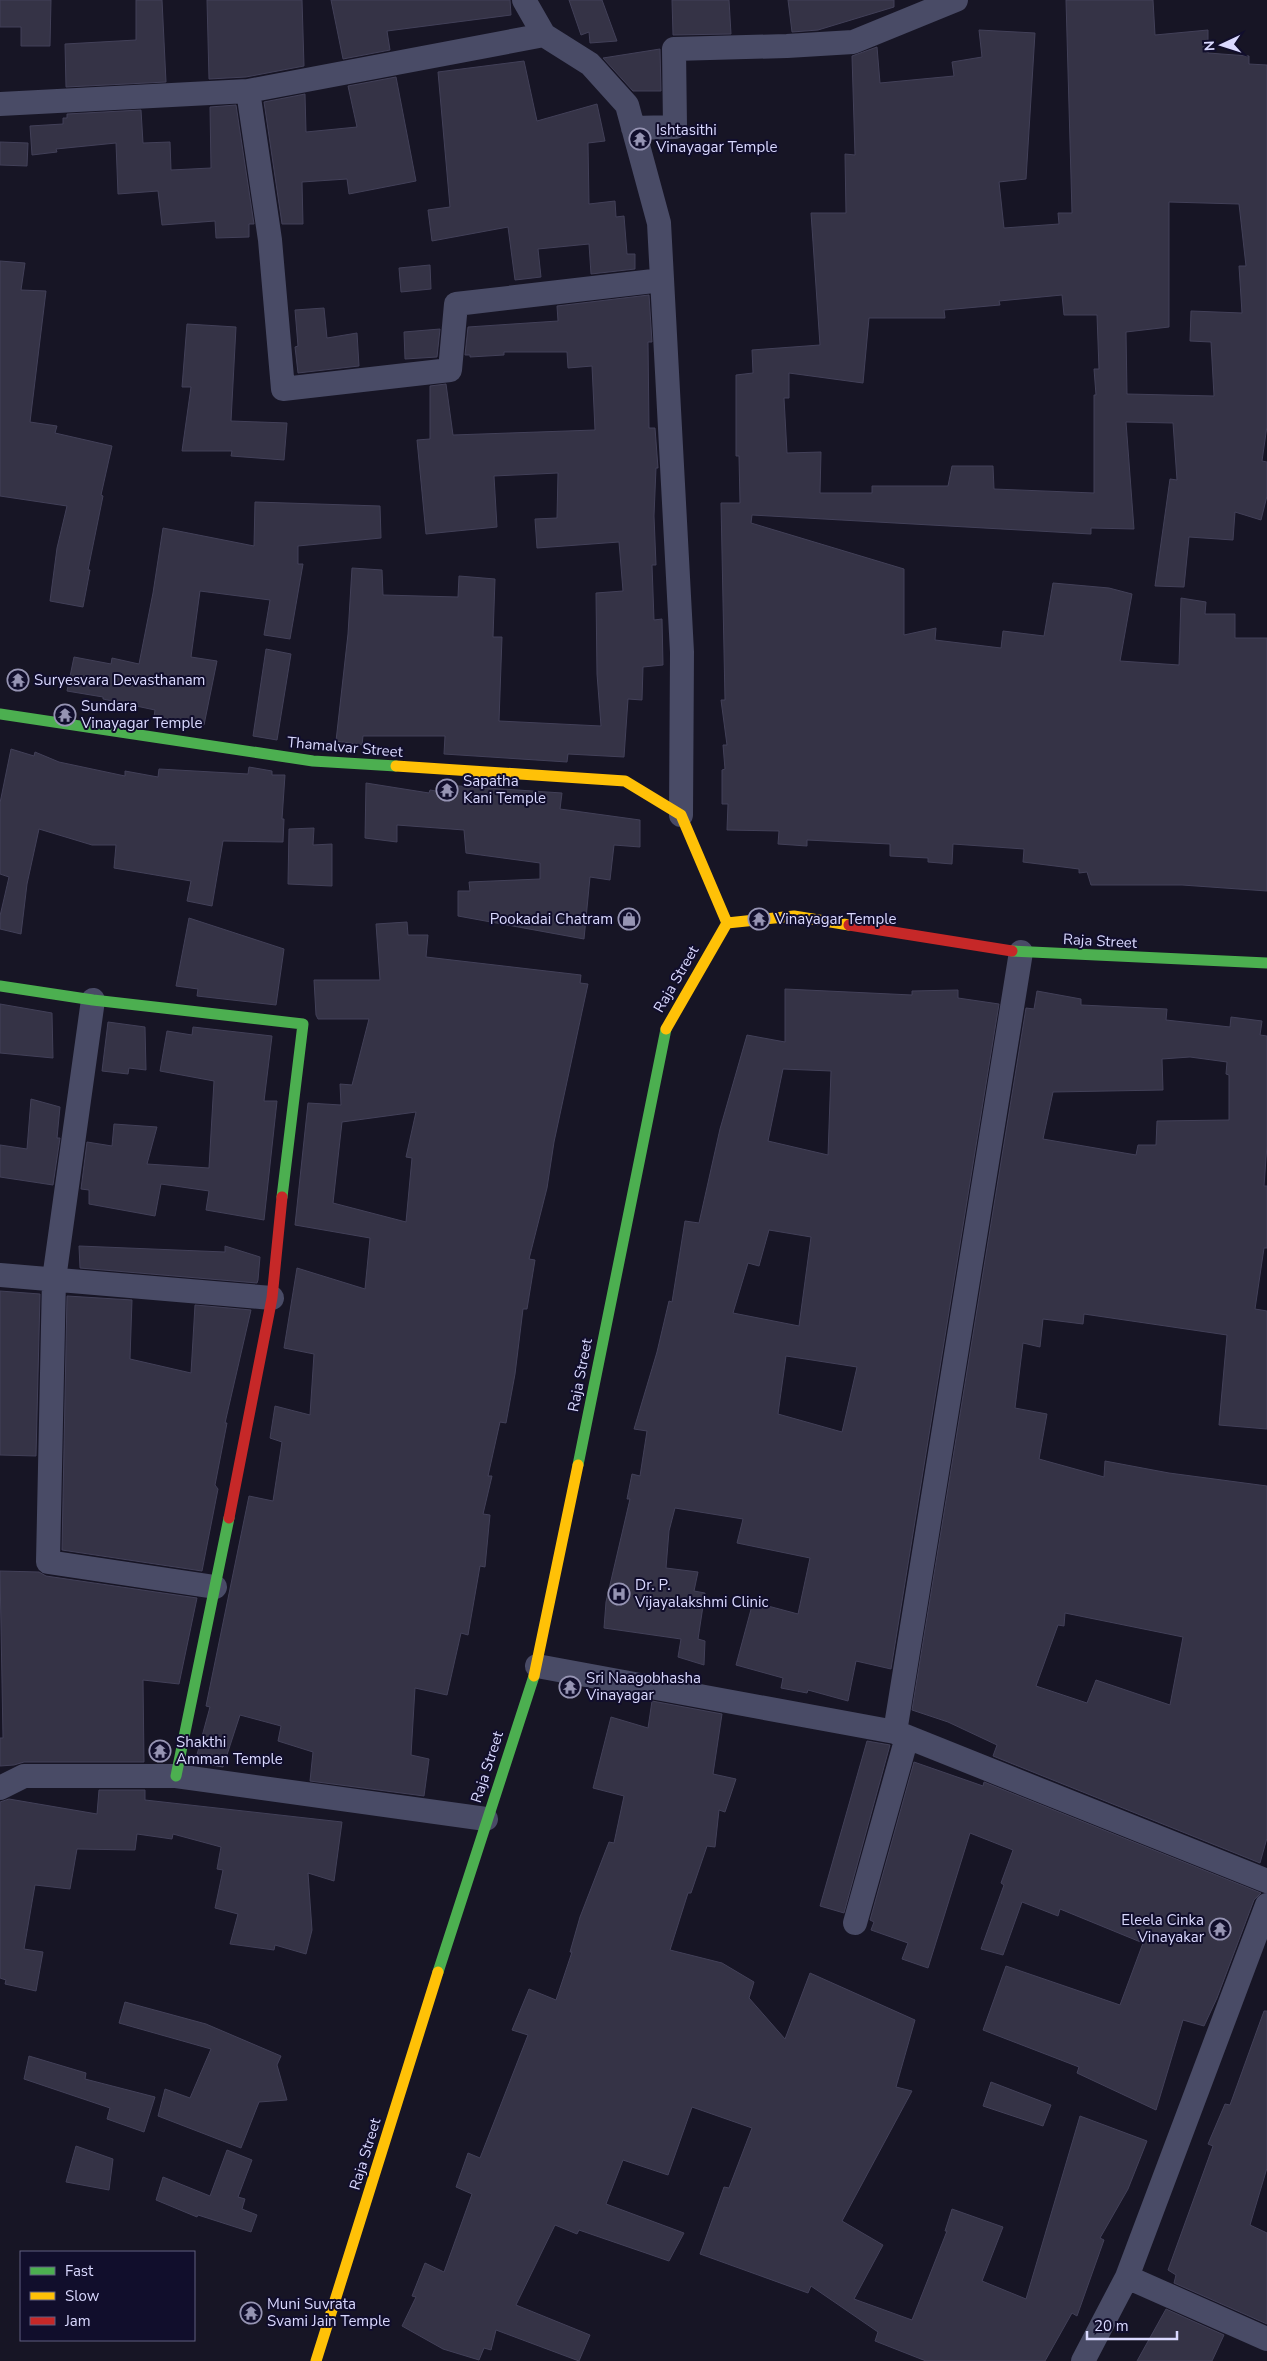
<svg xmlns="http://www.w3.org/2000/svg" width="1267" height="2361" viewBox="0 0 1267 2361" font-family="'Nunito Sans',sans-serif">
<style>
.building{fill:#353346;stroke:#424058;fill-rule:evenodd}
.lines{fill:none;stroke-linecap:round;stroke-linejoin:round}
.street{stroke:#494b66;stroke-width:24}
.fast{stroke:#4caf50;stroke-width:11}
.slow{stroke:#ffc107;stroke-width:11}
.jam{stroke:#c62828;stroke-width:11}
.labels{text-anchor:middle;dominant-baseline:central;stroke-width:4;stroke-linejoin:round;paint-order:stroke}
.poi-label{font-size:15px;fill:#dad9ff;stroke:#110e2c;text-anchor:start}
.street-label{font-size:15px;fill:#dad9ff;stroke:#110e2c}
</style>
<rect width="100%" height="100%" fill="#171525"/>
<path class="building" d="M0,0H51L50,46H21V27H0Z
M136,0H162L166,82L66,87L65,44L136,40Z
M207,0H302L304,66L246,77L209,79Z
M331,0H510L511,15L387,31L390,50L343,59Z
M569,0H602L617,41L590,43L589,32L581,35Z
M672,0H729L731,34L673,35Z
M788,0H894V7L818,30L792,32Z
M1066,0H1153L1155,35L1208,30V53L1249,56V64L1267,65V426L1262,461L1267,462V496L1261,520L1235,512L1233,540L1189,537L1184,587L1155,586L1170,479L1177,480L1173,423L1126,422L1134,529L1091,528V534L752,515L751,523L904,569V635L936,628L935,640L1001,648L1003,631L1044,636L1053,583L1109,588L1132,594L1120,661L1179,665L1181,598L1206,602L1205,614H1235V638H1267V891L1182,885H1091L1087,872L1079,873V869L1023,862L1024,849L953,844L952,864L928,862V858L890,856V844L807,840V846L778,844L779,831L727,830L728,804H722V770L725,769L723,745H727L721,700H725L721,503H740L739,456H736V375L753,373L752,350L820,345L811,213H846L845,154L855,155L852,56L877,47L880,83L954,76L952,62L982,57L979,30L1035,33L1026,179L999,182L1004,228L1059,224L1058,213H1072ZM1169,202L1239,204L1246,266H1239L1242,313L1191,311L1190,341L1211,342L1214,396L1127,394L1126,332L1169,327ZM1062,295L1064,315H1097L1099,369H1094L1096,395H1094V493L994,489L993,466H952L948,486H872V493H820L821,452L787,453L784,398H789V373L863,383L869,318H945L944,310L1000,305L999,301Z
M660,49L661,91H633L603,58Z
M524,61L537,121L597,104L605,141L588,143L589,204L615,201L616,217L624,216L627,254H635V269L591,274L589,244L538,249L541,277L515,280L508,227L432,241L428,210L450,207L438,72Z
M396,77L416,181L349,194L347,179L302,182L303,224H282L264,102L305,94L306,132L357,127L348,86Z
M236,105L254,224H249V237L216,238L215,221L162,225L158,191L118,194L116,143L56,149L57,152L32,155L30,126L63,124V118H67V114L141,110L143,143L170,142L171,170L211,168L210,107Z
M0,142L28,143L27,166L0,165Z
M0,261L25,263L21,290L46,291L30,422L57,426L55,433L112,446L101,495L103,496L88,570H90L83,607L50,601L57,548L67,506L0,496Z
M430,265L431,289L401,292L399,268Z
M649,295L652,342H648L649,428H655L658,468H656L654,516L656,565H652L654,620L662,619L663,665L643,667L642,700L628,699L624,757L568,754L567,762L444,754L445,736H363L362,745L336,741L348,634L352,568L382,570L383,595L458,597L459,576L495,579L493,637H502L499,721L601,726L597,674L596,593L623,591L619,542L537,548L535,519L557,518L558,473L494,476L497,527L426,534L417,440L430,439V386L446,384L453,435L595,430L592,366L568,368L567,352H504V355L470,357V355H465L468,327L558,321L557,306Z
M324,308L327,338L357,333L359,366L298,373L295,347L298,346L295,310Z
M187,324L236,327L231,421L287,423L284,460L231,456L232,451H182L191,387H182Z
M440,329L437,357L405,359L404,332Z
M255,502L380,506L381,538L298,546V564H303L290,639L264,635L270,600L200,591L191,657L217,661L204,725L154,717L155,710L103,699V697L67,691L74,657L111,664L112,658L139,664L153,593L163,528L254,546Z
M266,649L291,654L277,740L253,736Z
M11,749L34,756L35,752L59,762L125,776V771L158,777L159,769L248,774L249,767L272,771V775H285L282,819H284L283,842L223,841L212,906L187,901L191,881L114,868L116,845H92L39,829L27,884L21,934L0,929V916L9,877L0,874V803Z
M366,783L429,793L430,790L442,792L443,785L562,793L560,809L640,820V847L614,845L610,880L590,877L584,939L458,916V891H470L469,882L540,879V863L466,853L464,830L397,825V842L365,838Z
M314,828L313,845L332,844V886L288,884L289,829Z
M189,918L284,949L276,1005L197,996L198,989L176,986Z
M407,922L408,935H428L426,957L581,975L580,983L588,984L554,1142L547,1188L529,1259L535,1260L527,1309H523L515,1374L506,1423L500,1422L488,1476H492L483,1514L490,1515L485,1567L480,1566L468,1635L461,1633L447,1695L415,1688L411,1755L429,1759L424,1796L310,1781L313,1752L278,1741L281,1726L240,1715L223,1767L195,1762L210,1707L206,1706L249,1496L273,1501L282,1442L270,1438L275,1406L310,1415L314,1354L284,1348L297,1268L365,1289L370,1238L295,1225L308,1103L341,1105L340,1084L352,1085L369,1019H318L316,1015L314,980H380L376,924ZM416,1112L406,1157L412,1158L406,1222L333,1203L342,1122Z
M785,989L912,995V991L958,990V998L999,1004L891,1669L856,1661L848,1701L808,1690L807,1693L781,1688L783,1678L736,1665L753,1602L798,1614L810,1558L737,1543L743,1519L675,1508L669,1531L666,1568L698,1572L694,1591L705,1593L698,1639L705,1641L704,1665L678,1657L681,1639L604,1628L606,1602L630,1499H627L632,1474L640,1476L647,1431L634,1429L657,1352L669,1301L672,1302L685,1221L699,1223L720,1129L747,1035L785,1042ZM783,1069L831,1071L828,1155L768,1141ZM769,1230L811,1237L799,1326L733,1313L748,1263L759,1266ZM786,1356L857,1367L842,1432L778,1414Z
M1037,991L1081,999V1005L1167,1009L1166,1020L1230,1027L1231,1017L1262,1021L1260,1035L1267,1036V1145L1264,1186H1267V1248H1264L1255,1309L1267,1311V1429L1219,1425L1227,1335L1084,1314L1083,1324L1043,1319L1040,1347L1023,1343L1015,1408L1047,1414L1039,1459L1104,1477L1105,1461L1169,1473L1267,1486V1838L1260,1863L993,1756L997,1745L948,1722L912,1710L1026,1008L1034,1009ZM1190,1057L1227,1062L1226,1074L1229,1075V1120L1157,1121L1156,1145H1138L1136,1155L1043,1139L1053,1092L1163,1090L1162,1059ZM1065,1613L1183,1637L1170,1705L1096,1680L1087,1703L1036,1686L1058,1625L1064,1626Z
M0,1004L52,1013L53,1058L0,1053Z
M108,1022L145,1027L146,1070L129,1068L128,1074L102,1071Z
M193,1027L272,1036L264,1101H277L264,1220L206,1210L209,1191L161,1184L155,1216L89,1204V1190L81,1189L87,1142L112,1146L114,1124L157,1127L147,1164L209,1168L214,1081L160,1071L167,1031L192,1035Z
M31,1099L60,1107L57,1138H60L53,1185L0,1177V1145L27,1149Z
M79,1246L225,1252V1246L260,1257L258,1280L257,1283L80,1268Z
M0,1291L40,1294L36,1456L0,1455Z
M67,1296L132,1300L130,1359L191,1373L195,1305L251,1310L225,1423H227L215,1485L218,1489L202,1571L62,1550Z
M0,1571L39,1572L46,1576L197,1598L179,1684L143,1680L144,1762H24L14,1765L0,1766V1738H3Z
M652,1701L722,1714L713,1774L736,1779L725,1812L719,1810L715,1847L707,1846L691,1893H688L670,1950L722,1963L754,1982L749,1998L785,2039L810,1973L915,2020L896,2087L912,2091L842,2221L883,2245L854,2299L912,2320L947,2231H945L952,2209L1003,2227L982,2281L1026,2299L1080,2116L1147,2141L1128,2189L1100,2238L1104,2240L1077,2316L1072,2313L1045,2361H926L875,2341L878,2332L811,2286L808,2293L700,2254L724,2187L729,2188L752,2128L692,2107L668,2175L623,2160L606,2204L684,2233L669,2261L579,2230L577,2234L555,2225L516,2305L590,2335L579,2361L496,2330L491,2350L484,2348L479,2360L443,2349L402,2326L416,2297L412,2296L425,2263L444,2272L472,2194L456,2187L468,2153L480,2158L528,2035L512,2030L529,1989L556,2000L572,1952H570L580,1917L609,1842L614,1843L624,1796L593,1788L611,1717L648,1728Z
M867,1741L890,1745L844,1913L820,1906Z
M914,1762L983,1786L984,1782L1261,1893L1254,1900L1217,1998L1204,2026L1183,2020L1156,2110L1077,2073L1079,2067L983,2030L1006,1966L1120,2005L1143,1943L1060,1909L1058,1916L1022,1902L1003,1955L981,1949L1004,1885L1001,1883L1013,1850L970,1833L928,1968L902,1959L908,1943L871,1930L874,1922L870,1920Z
M99,1790H145V1800L342,1822L334,1881L308,1873L312,1930L306,1954L275,1945L274,1950L230,1944L238,1914L215,1908L223,1870L217,1869L221,1847L173,1834L172,1839L137,1834L135,1850L77,1849L70,1889L35,1885L24,1949L43,1952L36,1991L5,1984L6,1980L0,1978V1802L9,1799L97,1814Z
M125,2002L206,2024L281,2056L277,2065L287,2100L259,2102L241,2148L158,2116L165,2089L190,2098L211,2049L119,2023Z
M1264,2011H1267V2168L1250,2225L1267,2233V2324L1174,2283L1176,2275L1168,2270L1213,2146L1208,2144L1225,2104L1230,2105Z
M29,2056L86,2073L85,2079L155,2097L144,2132L107,2119L110,2108L24,2079Z
M991,2082L1051,2105L1043,2126L983,2106Z
M76,2146L113,2159L109,2190L66,2182Z
M227,2150L252,2160L238,2197L245,2199L242,2209L257,2215L251,2232L198,2215L197,2217L156,2200L163,2177L210,2196Z
M1166,2309L1224,2335L1212,2361H1137Z"/>
<g class="lines">
<path class="street" d="M524,0L544,35L590,64L627,105L659,223L682,652L681,815
M248,91L270,240L283,389L450,370L456,304L662,280
M0,104L248,91L544,35
M633,128L675,127L674,49L787,46L853,42L956,0
M93,1000L54,1279L48,1562L215,1587
M0,1275L272,1298
M537,1666L895,1732L1267,1881
M895,1732L1021,952
M0,1788L24,1776H176L486,1819
M855,1923L907,1737
M1127,2277L1267,2339
M1083,2361L1127,2277L1267,1905"/>
<path class="fast" d="M0,714L313,761L396,766
M1012,951L1267,963
M0,986L93,1000L303,1024L282,1197
M578,1465L666,1029
M176,1776L229,1518
M438,1972L534,1676"/>
<path class="slow" d="M396,766L625,781L681,815L727,923
M666,1029L727,923L794,916L849,925
M534,1676L578,1465
M316,2361L438,1972"/>
<path class="jam" d="M849,925L1012,951
M229,1518L272,1298L282,1197"/>
</g>
<defs>
<g id="temple-ring" transform="scale(1.125)"><circle r="9.5" fill="#110e2c" stroke="#9694b3" stroke-width="1.5"/><path d="M0-6L5-2H3V0L6.5 2.5H4V6H1.5V3h-3V6H-4V2.5H-6.5L-3 0V-2H-5Z" fill="#9694b3"/></g>
<g id="shop-ring" transform="scale(1.125)"><circle r="9.5" fill="#110e2c" stroke="#9694b3" stroke-width="1.5"/><path d="M-5-2.5h2.3a2.7 3.5 0 0 1 5.4 0H5L5.5 6h-11ZM-1.5-2.5h3a1.5 2.3 0 0 0-3 0Z" fill="#9694b3"/></g>
<g id="hospital-ring" transform="scale(1.125)"><circle r="9.5" fill="#110e2c" stroke="#9694b3" stroke-width="1.5"/><path d="M-5-5h3v3.5h4V-5h3V5h-3V1.5h-4V5h-3Z" fill="#9694b3"/></g>
</defs>
<g fill-rule="evenodd">
<use href="#temple-ring" x="640" y="139"/>
<use href="#temple-ring" x="18" y="680"/>
<use href="#temple-ring" x="65" y="715"/>
<use href="#temple-ring" x="447" y="790"/>
<use href="#shop-ring" x="629" y="919"/>
<use href="#temple-ring" x="759" y="919"/>
<use href="#hospital-ring" x="619" y="1594"/>
<use href="#temple-ring" x="570" y="1687"/>
<use href="#temple-ring" x="160" y="1751"/>
<use href="#temple-ring" x="1220" y="1929"/>
<use href="#temple-ring" x="251" y="2313"/>
</g>
<g class="labels">
<g class="poi-label">
<text x="656" y="130">Ishtasithi<tspan x="656" dy="17">Vinayagar Temple</tspan></text>
<text x="34" y="680">Suryesvara Devasthanam</text>
<text x="81" y="706">Sundara<tspan x="81" dy="17">Vinayagar Temple</tspan></text>
<text x="463" y="781">Sapatha<tspan x="463" dy="17">Kani Temple</tspan></text>
<text x="613" y="919" text-anchor="end">Pookadai Chatram</text>
<text x="775" y="919">Vinayagar Temple</text>
<text x="635" y="1585">Dr. P.<tspan x="635" dy="17">Vijayalakshmi Clinic</tspan></text>
<text x="586" y="1678">Sri Naagobhasha<tspan x="586" dy="17">Vinayagar</tspan></text>
<text x="176" y="1742">Shakthi<tspan x="176" dy="17">Amman Temple</tspan></text>
<text x="1204" y="1920" text-anchor="end">Eleela Cinka<tspan x="1204" dy="17">Vinayakar</tspan></text>
<text x="267" y="2304">Muni Suvrata<tspan x="267" dy="17">Svami Jain Temple</tspan></text>
</g>
<g class="street-label">
<text transform="translate(345 747) rotate(5)">Thamalvar Street</text>
<text transform="translate(1100 941) rotate(3)">Raja Street</text>
<text transform="translate(676 979) rotate(-60)">Raja Street</text>
<text transform="translate(580 1375) rotate(-79)">Raja Street</text>
<text transform="translate(487 1767) rotate(-72)">Raja Street</text>
<text transform="translate(365 2154) rotate(-73)">Raja Street</text>
</g>
</g>
<rect x="20" y="2251" width="175" height="90" fill="#110e2c" stroke="#615f80"/>
<rect x="30" y="2267" width="25" height="8" fill="#4caf50" stroke="#615f80"/>
<text x="65" y="2276" font-size="15" fill="#dad9ff">Fast</text>
<rect x="30" y="2292" width="25" height="8" fill="#ffc107" stroke="#615f80"/>
<text x="65" y="2301" font-size="15" fill="#dad9ff">Slow</text>
<rect x="30" y="2317" width="25" height="8" fill="#c62828" stroke="#615f80"/>
<text x="65" y="2326" font-size="15" fill="#dad9ff">Jam</text>
<g transform="translate(1222 45) rotate(266)" stroke="#110e2c" stroke-width="4" paint-order="stroke">
<path d="M0-4L9 19L0 12L-9 19Z" fill="#dad9ff"/>
<text y="-8" font-size="14" font-weight="bold" text-anchor="middle" fill="#dad9ff">N</text>
</g>
<path d="M1087 2331v8h90v-8" fill="none" stroke="#dad9ff" stroke-width="2.5"/>
<text x="1094" y="2331" font-size="15" fill="#dad9ff" stroke="#110e2c" stroke-width="4" paint-order="stroke">20 m</text>
</svg>
